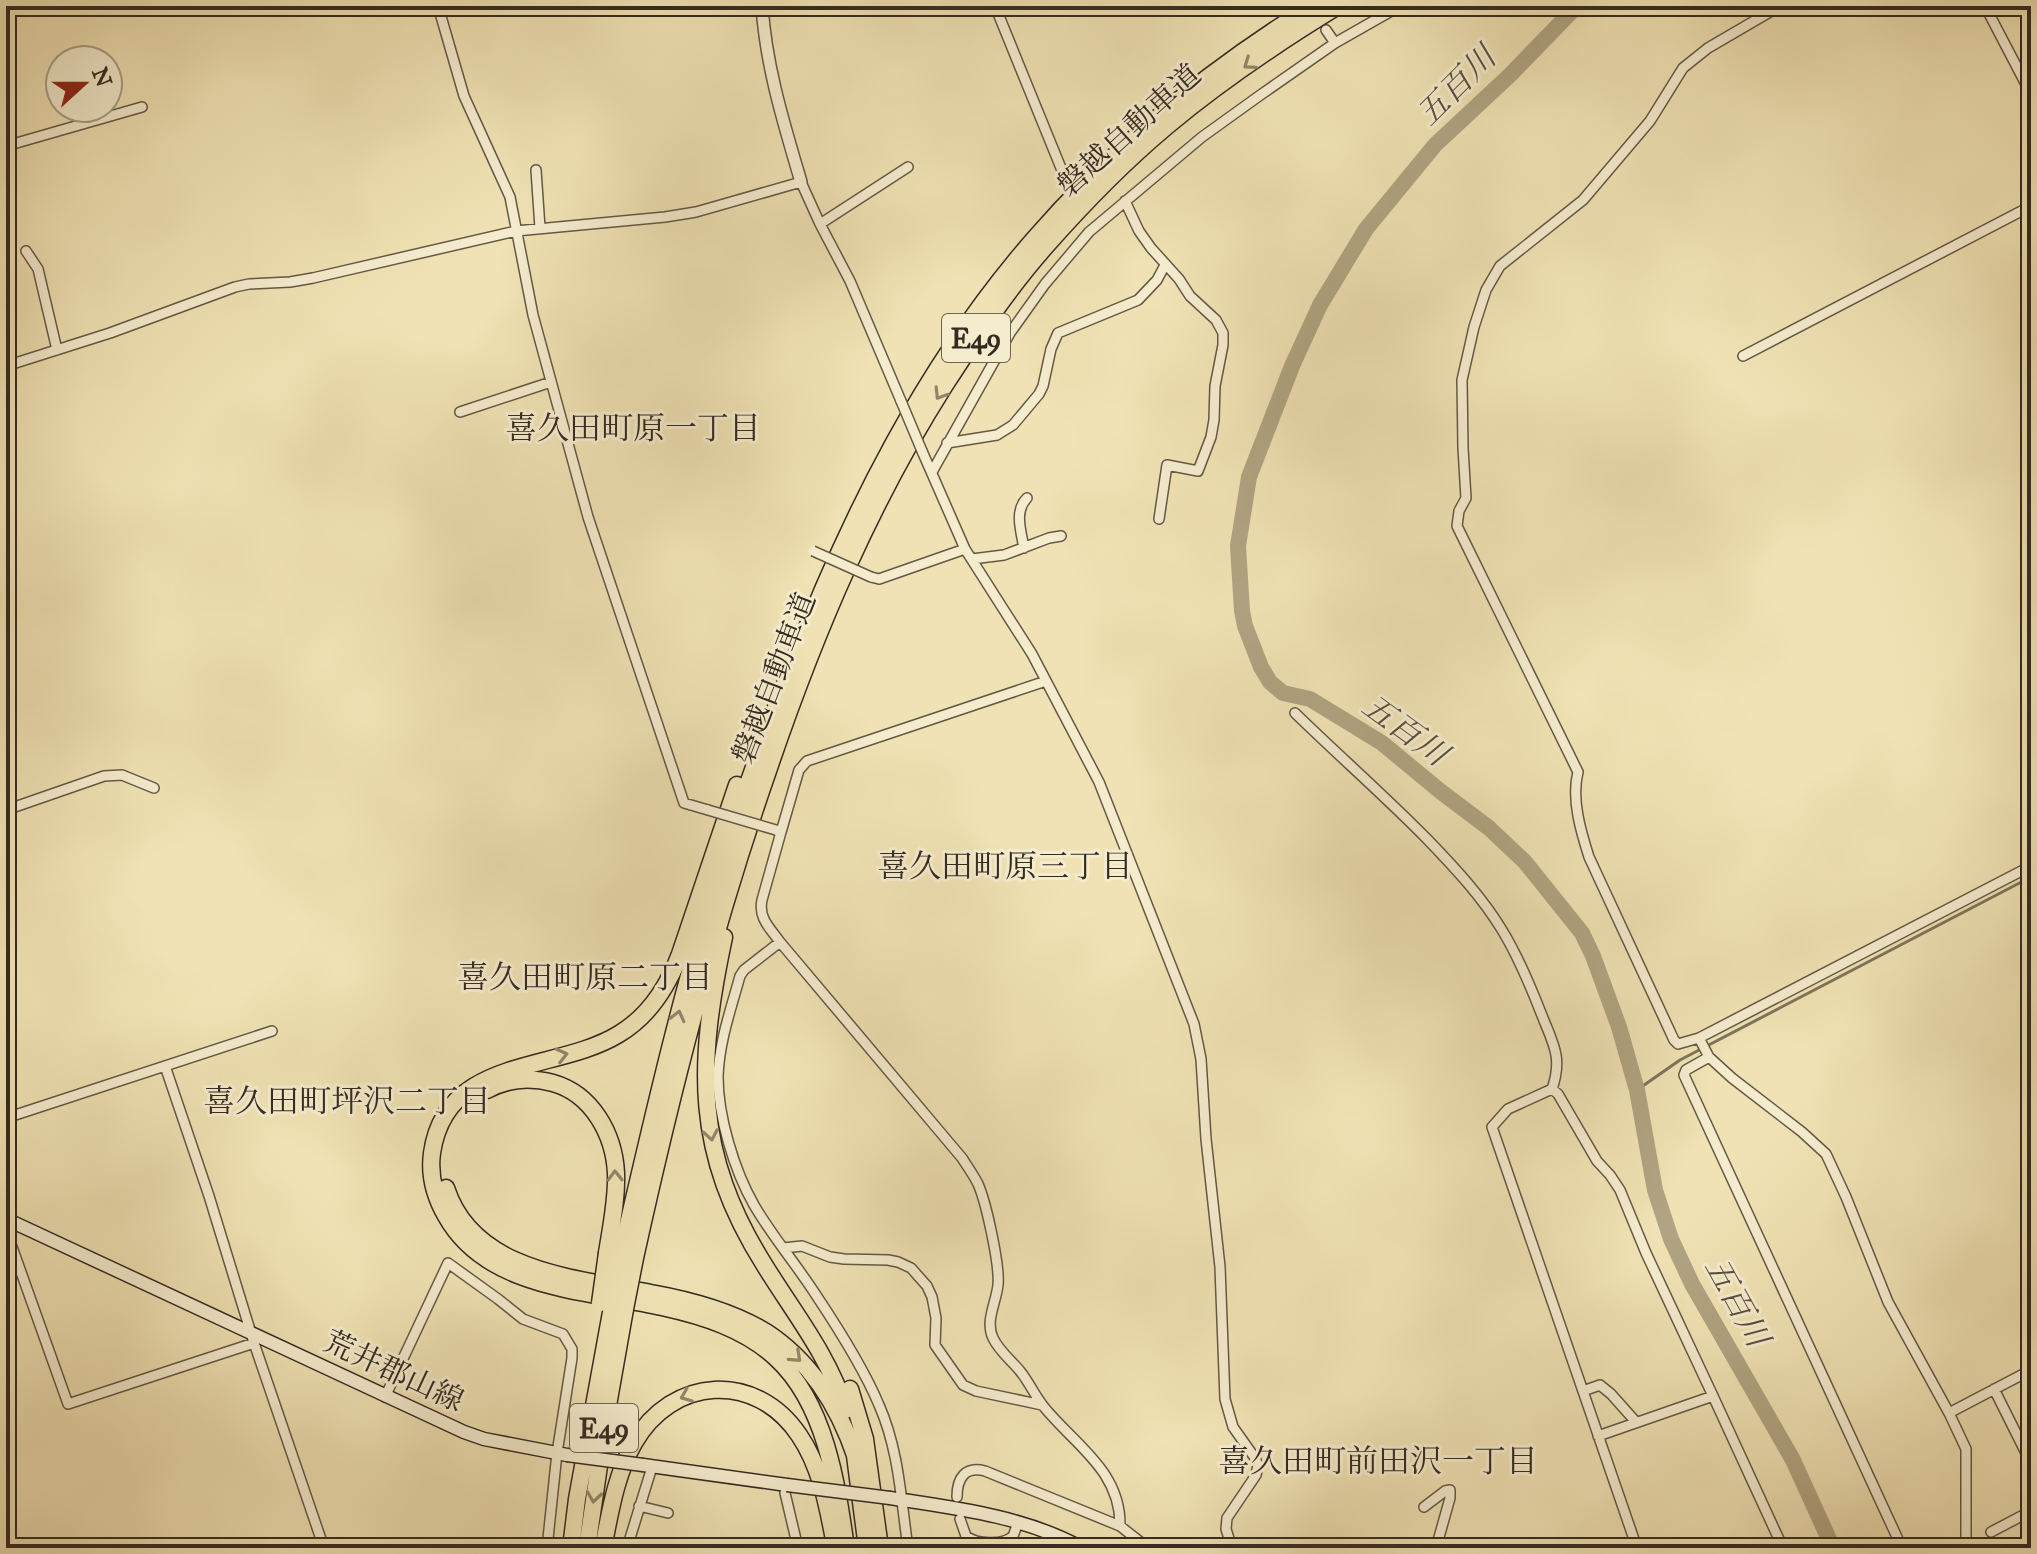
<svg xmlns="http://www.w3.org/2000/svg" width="2037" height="1554" viewBox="0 0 2037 1554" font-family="'IM FELL Great Primer','Noto Serif JP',serif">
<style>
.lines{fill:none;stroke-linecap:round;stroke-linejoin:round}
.stream{stroke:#7e745b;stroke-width:3}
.river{stroke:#b0a482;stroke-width:16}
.minor-casing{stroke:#635946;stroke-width:12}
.tertiary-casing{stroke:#635946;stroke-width:14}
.secondary-casing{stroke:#342b21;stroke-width:15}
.motorway-casing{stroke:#342b21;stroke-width:19}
.minor{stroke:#f5ecce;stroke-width:9}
.tertiary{stroke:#f5ecce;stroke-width:11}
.secondary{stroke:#f5ecce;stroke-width:12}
.motorway{stroke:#f0e2b4;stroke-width:16}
.minor-bridge-casing{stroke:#635946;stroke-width:12;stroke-linecap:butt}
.secondary-bridge-casing{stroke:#342b21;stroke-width:15;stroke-linecap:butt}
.motorway-bridge-casing{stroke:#342b21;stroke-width:19;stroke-linecap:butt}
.minor-bridge{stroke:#f5ecce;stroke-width:9}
.secondary-bridge{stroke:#f5ecce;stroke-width:12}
.motorway-bridge{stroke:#f0e2b4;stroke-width:16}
.oneway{stroke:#92866a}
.labels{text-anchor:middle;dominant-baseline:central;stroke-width:6;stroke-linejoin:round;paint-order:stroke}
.shield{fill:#f5ecce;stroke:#6e6555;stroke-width:2}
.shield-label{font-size:28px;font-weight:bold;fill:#342b21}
.street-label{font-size:30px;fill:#342b21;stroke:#f5ecce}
.water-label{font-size:32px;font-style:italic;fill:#594f3e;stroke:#f5ecce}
.neighbourhood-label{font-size:32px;fill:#342b21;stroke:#f5ecce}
</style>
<rect width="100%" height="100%" fill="#f0e2b4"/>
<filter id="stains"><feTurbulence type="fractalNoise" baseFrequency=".0025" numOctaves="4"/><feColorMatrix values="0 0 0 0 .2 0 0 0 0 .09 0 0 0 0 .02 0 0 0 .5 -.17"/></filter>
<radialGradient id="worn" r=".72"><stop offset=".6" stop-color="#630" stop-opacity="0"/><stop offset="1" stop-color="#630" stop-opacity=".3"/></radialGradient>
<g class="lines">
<path class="stream" d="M1637,1090L1680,1060L2031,877"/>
<path class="river" d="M1577,6L1510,75L1435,145L1366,229L1320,305L1292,366L1249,477L1238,546L1242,611L1245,626L1261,667L1270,682L1283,693L1310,699L1382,743L1440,791L1489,828L1525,862L1582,933L1593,956L1619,1027L1637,1090L1655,1190L1671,1239L1692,1284L1793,1460L1833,1548"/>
<g class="minor-casing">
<path id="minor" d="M438,6L464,96L510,197L533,315L588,517L684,803L708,810
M995,6L1063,173
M1780,6L1708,48L1683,68L1650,121L1583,200L1500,266L1486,290L1474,327L1462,380L1463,448L1466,498L1459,511L1457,526L1578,772C1571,799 1581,832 1589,857L1674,1040L1678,1044L1699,1038L2031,866
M1985,6L2031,94
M1326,30L1335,43
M6,146L142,107
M536,170L540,228
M1125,201L1139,231L1151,248L1179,279L1190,296L1216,320L1223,333V345L1215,386L1214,420L1211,437L1198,471L1167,465L1159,519
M820,224L908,167
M26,251L38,269L57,350
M1743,356L2031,206
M6,366L110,333L235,287L249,284L290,282L313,278L516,231L665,217L696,212L801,182L820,224L850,281L901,401
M460,412L551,382
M947,443L997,435L1013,425L1039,394L1043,386L1051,349L1058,333L1138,300L1157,280L1165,265
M922,451L965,549L1032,654L1099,782L1194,1024L1201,1059L1206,1139L1220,1267L1225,1399L1233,1427L1255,1458L1258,1465L1256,1475L1227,1518L1226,1529L1232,1548
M932,472L1010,333L1045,284L1089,232L1202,137L1259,96L1335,43L1400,6
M1024,548C1021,531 1014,511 1027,498
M972,559L1004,555L1049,538L1061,536
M871,577L879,579L965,549
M1295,713C1339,756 1385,796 1428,840C1455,868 1482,897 1502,930C1518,956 1530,985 1541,1013C1553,1044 1563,1057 1552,1089
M6,810L104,776L122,775L154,788
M776,830L781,832L762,900C758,918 770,928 780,942L962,1158C967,1166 973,1174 978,1184C986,1202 1000,1265 998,1285C996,1303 985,1321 993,1338C999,1351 1012,1361 1020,1371C1029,1382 1035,1396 1044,1407C1075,1445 1121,1471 1120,1526
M781,832L799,770L807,761L1046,681
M780,942L744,970L740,976C731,1009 719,1042 718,1077C718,1116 734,1170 754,1205C772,1236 796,1264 816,1295C838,1328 864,1369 879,1405C899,1450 901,1500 908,1548
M1699,1038L1709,1057L1732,1078L1802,1132L1826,1154L1846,1197L1888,1302L1949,1413L1966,1449V1548
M1709,1057L1686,1070L1684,1075L1902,1548
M165,1066L209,1196L254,1343L324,1548
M6,1118L272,1031
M6,1230L68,1404L254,1343
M783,1248L802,1246L830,1257L844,1259L888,1260L898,1262L911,1268L927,1286L932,1297L936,1318L935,1345L963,1385L976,1391L1042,1405
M1994,1389L2031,1463
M1583,1391L1600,1385L1611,1394L1636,1422
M1713,1396L1783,1548
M385,1397L448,1263L498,1299L523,1319L563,1334L572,1349V1358L557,1453L547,1548
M1949,1413L2031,1370
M1598,1436L1713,1396L1646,1253L1620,1190L1610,1175L1597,1161L1558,1094L1552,1089L1508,1109L1492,1127L1637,1548
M787,1485L785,1493L798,1548
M957,1497C957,1478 965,1466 985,1471L1120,1526L1148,1548
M639,1506L668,1513
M1424,1507L1445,1491L1450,1490V1498L1436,1548
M960,1519L966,1536C976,1544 1003,1546 1013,1536C1014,1534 1017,1525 1018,1522
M1991,1532L2031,1511
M627,1548L652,1467"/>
</g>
<g class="tertiary-casing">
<path id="tertiary" d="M762,6C766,67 784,124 801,182"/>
</g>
<g class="secondary-casing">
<path id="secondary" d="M6,1219L464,1432L484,1439L567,1455
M643,1465L787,1485
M890,1498C955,1508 1024,1516 1082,1548"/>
</g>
<g class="motorway-casing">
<path id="motorway" d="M737,785L680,954C668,986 649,1016 619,1034C556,1073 446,1055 432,1153C429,1175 435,1197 446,1216C488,1291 589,1290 662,1307C703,1316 745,1329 776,1358C826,1404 837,1485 846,1548
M724,937C697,1064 693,1152 765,1266C796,1316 827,1353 846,1410
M487,1090C507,1079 530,1077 553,1083C592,1094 614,1134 616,1173C617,1200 611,1227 607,1253
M446,1188C473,1273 577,1278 651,1293C690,1300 732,1311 766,1332C812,1362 839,1407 856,1458
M621,1255C653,1116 685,976 729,840C747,784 768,728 789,673C849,517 924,365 1035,238C1115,146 1209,70 1312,6
M635,1258C672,1090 714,925 771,762C816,631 870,503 945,385C976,337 1008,289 1046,246C1083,204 1124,162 1167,126C1221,81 1279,42 1338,6
M850,1389L865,1439L880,1548
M854,1448L867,1548
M571,1548L577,1499L612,1307
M587,1548L607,1411L625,1309
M603,1548C610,1513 616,1474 634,1443C672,1376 756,1371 799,1435C821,1467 828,1508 835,1545"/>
</g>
<use href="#minor" class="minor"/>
<use href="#tertiary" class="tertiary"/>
<use href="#secondary" class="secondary"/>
<use href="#motorway" class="motorway"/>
<g class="minor-bridge-casing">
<path id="minor-bridge" d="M901,401L922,451
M813,551L871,577
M708,810L776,830"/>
</g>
<g class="secondary-bridge-casing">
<path id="secondary-bridge" d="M567,1455L643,1465
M787,1485L890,1498"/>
</g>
<g class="motorway-bridge-casing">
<path id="motorway-bridge" d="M600,1303L607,1253
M612,1307L621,1255
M625,1309L635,1258"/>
</g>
<use href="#minor-bridge" class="minor-bridge"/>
<use href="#secondary-bridge" class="secondary-bridge"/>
<use href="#motorway-bridge" class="motorway-bridge"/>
</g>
<defs><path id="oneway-chevron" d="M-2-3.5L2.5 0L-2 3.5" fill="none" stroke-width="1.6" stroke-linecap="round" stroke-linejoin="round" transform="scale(2)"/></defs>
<g class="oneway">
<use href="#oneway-chevron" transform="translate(1249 64) rotate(145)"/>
<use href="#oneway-chevron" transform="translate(940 394) rotate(122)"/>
<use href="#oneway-chevron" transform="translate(678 1016) rotate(-76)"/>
<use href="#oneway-chevron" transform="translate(562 1055) rotate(-14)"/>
<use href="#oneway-chevron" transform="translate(711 1135) rotate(80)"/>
<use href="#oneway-chevron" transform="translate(615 1176) rotate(-91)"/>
<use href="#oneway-chevron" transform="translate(796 1357) rotate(43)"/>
<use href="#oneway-chevron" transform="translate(686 1396) rotate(158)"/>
<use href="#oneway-chevron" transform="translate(594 1497) rotate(98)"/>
</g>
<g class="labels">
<g class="shield">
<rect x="942" y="314" width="68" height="48" rx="6"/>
<rect x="570" y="1404" width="68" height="48" rx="6"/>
</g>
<g class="shield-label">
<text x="976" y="338">E49</text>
<text x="604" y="1428">E49</text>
</g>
<g class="street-label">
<text transform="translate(1129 130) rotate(-42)">磐越自動車道</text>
<text transform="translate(774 678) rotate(-69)">磐越自動車道</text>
<text transform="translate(394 1371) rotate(25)">荒井郡山線</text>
</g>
<g class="water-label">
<text transform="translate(1456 86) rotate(-45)">五百川</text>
<text transform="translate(1405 730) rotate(36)">五百川</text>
<text transform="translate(1737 1302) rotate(61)">五百川</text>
</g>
<g class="neighbourhood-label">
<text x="633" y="428">喜久田町原一丁目</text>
<text x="1005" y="866">喜久田町原三丁目</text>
<text x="585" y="977">喜久田町原二丁目</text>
<text x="347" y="1101">喜久田町坪沢二丁目</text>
<text x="1378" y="1461">喜久田町前田沢一丁目</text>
</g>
</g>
<rect width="2037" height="1554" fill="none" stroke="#f0e2b4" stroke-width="32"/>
<rect x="8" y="8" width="2021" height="1538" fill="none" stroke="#342b21" stroke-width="4"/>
<rect x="16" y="16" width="2005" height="1522" fill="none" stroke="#342b21" stroke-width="2"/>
<g transform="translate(84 84) rotate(69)"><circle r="38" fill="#f5ecce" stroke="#a89f89" stroke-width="2"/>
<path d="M0-6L14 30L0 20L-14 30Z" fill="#8f2418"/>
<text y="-12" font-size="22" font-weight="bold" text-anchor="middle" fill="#342b21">N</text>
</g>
<rect width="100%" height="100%" filter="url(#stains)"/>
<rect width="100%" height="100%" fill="url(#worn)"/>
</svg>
